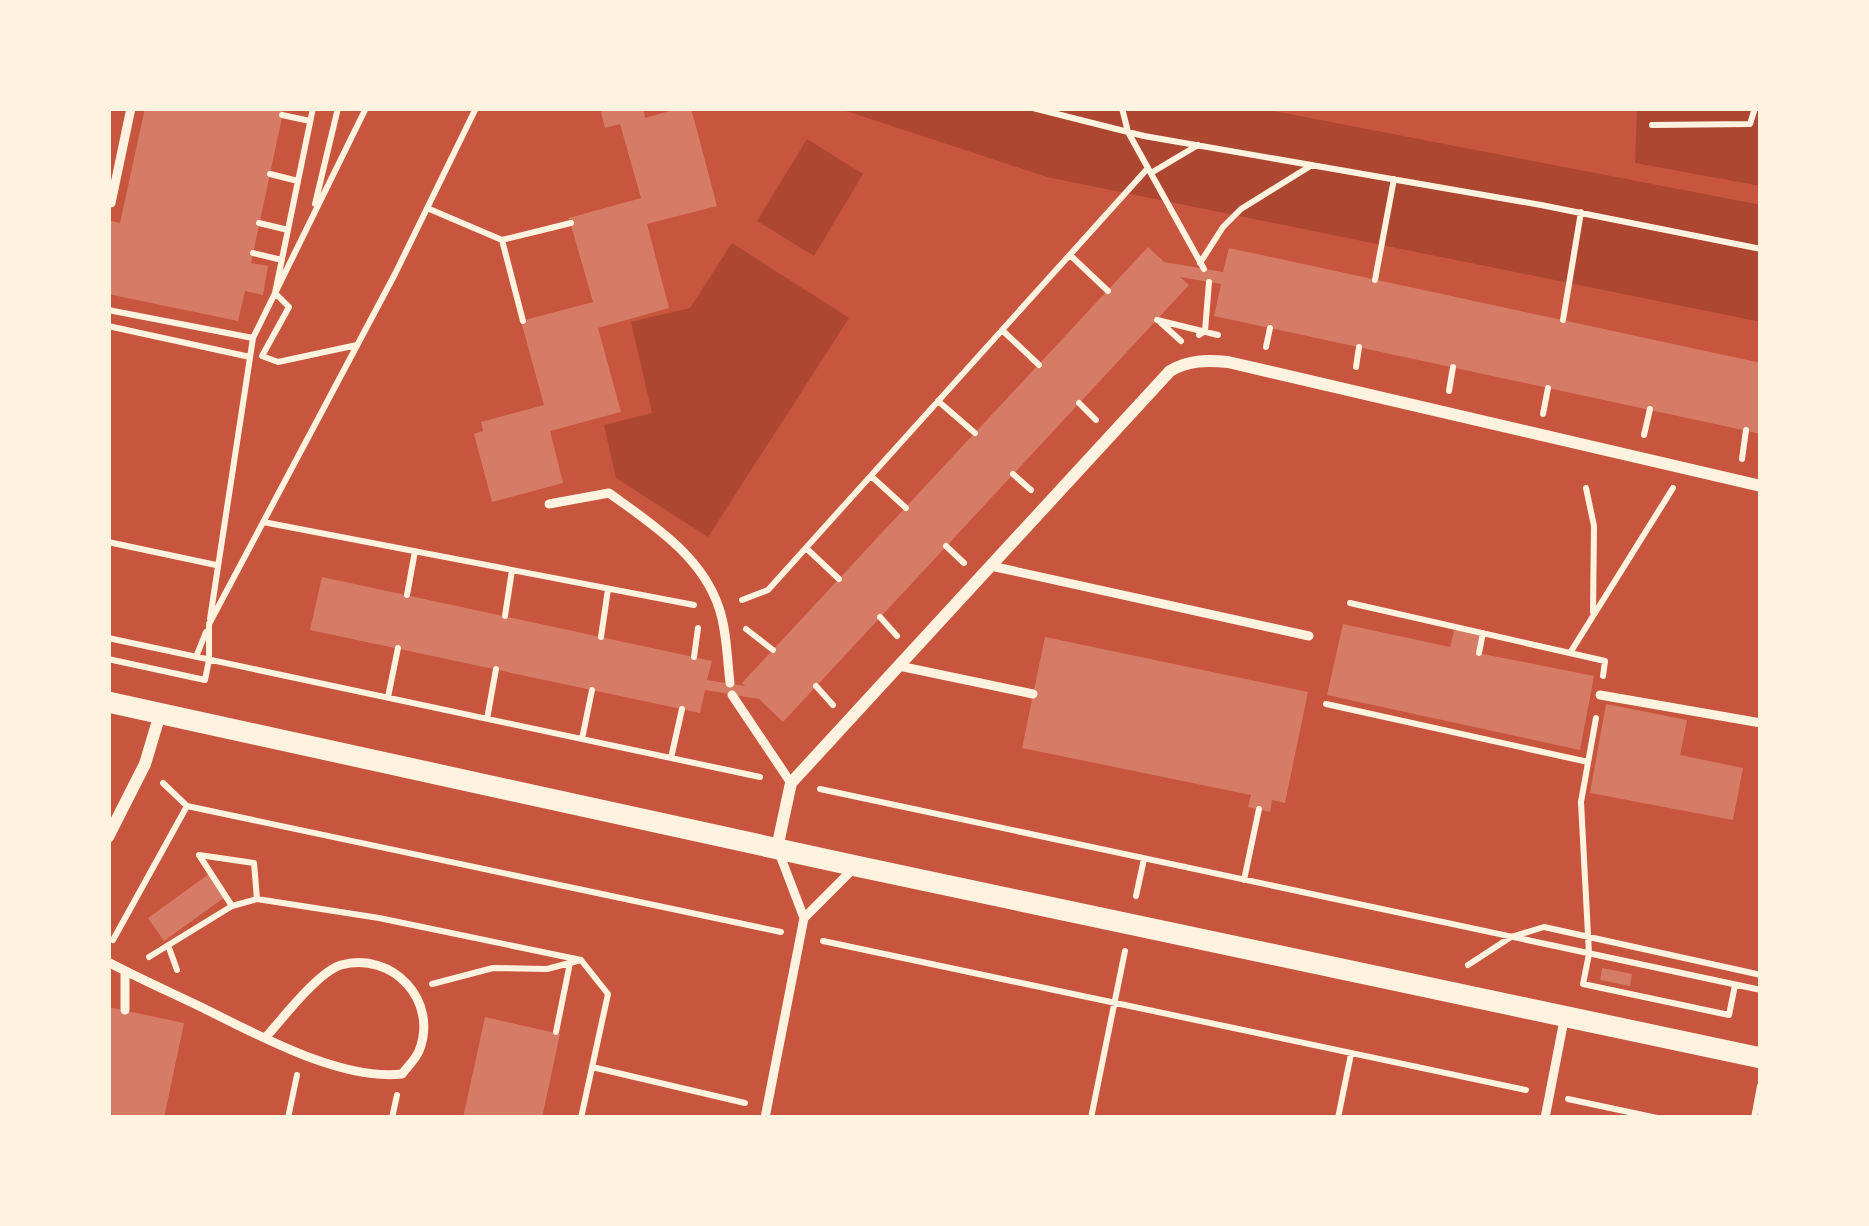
<svg xmlns="http://www.w3.org/2000/svg" width="1869" height="1226" viewBox="0 0 1869 1226" font-family="'Nunito Sans',sans-serif">
<style>
.green{fill:#ae4732}
.building{fill:#d67c66}
.lines{fill:none;stroke-linecap:round;stroke-linejoin:round}
.path{stroke:#fff3e0;stroke-width:6}
.service{stroke:#fff3e0;stroke-width:9}
.minor{stroke:#fff3e0;stroke-width:12}
.tertiary{stroke:#fff3e0;stroke-width:21}
</style>
<rect width="100%" height="100%" fill="#c8553d"/>
<path class="green" d="M837,108H1258L1761,205V322L1047,177Z
M1637,108H1761V186L1635,163Z
M807,139L863,174L814,256L757,221Z
M732,243L849,318L708,537L616,478L604,425L652,413L631,322L690,308Z"/>
<path class="building" d="M145,108H284L251,263L268,266L263,295L245,291L238,321L108,294V220L120,223Z
M600,108H643L645,118L680,108H691L717,206L647,224L669,308L598,328L621,412L550,431L563,483L492,502L474,434L483,431L481,422L544,405L521,321L593,302L569,218L641,198L620,124L605,128Z
M1148,247L1164,262L1223,272L1229,248L1761,363V434L1214,316L1221,284L1180,277L1189,285L783,722L759,699L705,690L700,713L310,630L322,577L712,661L707,680L745,686L742,683Z
M1343,624L1450,647L1455,628L1482,634L1478,653L1594,676L1580,750L1327,695Z
M1045,637L1308,692L1285,803L1272,800L1270,812L1248,807L1251,795L1022,748Z
M1606,704L1687,720L1680,755L1743,768L1733,820L1590,793Z
M209,874L225,897L164,941L148,918Z
M1602,968L1632,974L1630,986L1600,980Z
M108,1007L184,1023L164,1118H108Z
M485,1017L560,1034L542,1118H463Z"/>
<g class="lines">
<path class="path" d="M313,108L275,293L289,307L262,356L278,362L357,345
M1033,108L1144,136L1541,205L1761,249
M1122,108L1128,132L1204,269
M282,115L310,121
M1652,125L1750,124L1755,108
M1151,173L1198,145
M270,174L298,181
M315,204L338,108
M427,208L502,240L523,321
M259,223L288,230
M502,240L571,223
M253,253L282,260
M1070,255L1108,291
M1200,263L1223,227L1241,209L1312,165
M1375,280L1394,179
M108,310L253,338L366,108
M1157,320L1218,335
M1563,320L1581,212
M1160,322L1181,341
M108,326L250,357
M1002,330L1039,365
M1199,335L1205,331L1209,282
M1266,347L1270,328
M1761,363V360
M1356,367L1359,347
M1449,391L1453,367
M938,401L975,433
M1079,403L1096,420
M1543,414L1548,388
M1644,435L1650,409
M1742,459L1746,430
M1013,474L1031,490
M871,476L906,508
M1586,488L1594,526L1593,612
M263,522L694,605
M108,542L216,565
M946,546L964,563
M806,548L839,579
M407,595L415,551
M742,600L768,590L1148,168
M1350,603L1605,661L1603,676
M505,616L512,570
M880,617L897,636
M210,619L253,338
M746,629L773,650
M601,637L608,589
M108,638L760,777
M1479,653L1483,633
M1570,653L1673,488
M196,657L206,632
M694,657L698,628
M108,659L205,680L209,660V624L395,274L476,108
M816,686L833,705
M388,697L398,648
M1326,704L1588,762
M1596,718L1581,802L1589,954L1583,984L1729,1015L1735,985
M487,719L496,669
M582,739L592,690
M671,758L682,709
M163,783L187,806L781,932
M820,789L1761,990
M1244,880L1259,809
M1136,896L1144,859
M232,906L199,855L254,863L257,899
M113,940L187,806
M823,941L1526,1090
M168,945L177,970
M149,957L232,906L257,899L379,918L581,960L547,969L493,968L432,984
M581,960L608,994L581,1118
M1468,965L1511,937L1544,927L1761,975
M556,1032L570,963
M592,1067L745,1103
M1568,1099L1657,1118
M288,1118L297,1075
M392,1118L397,1095
M1091,1118L1125,951
M1338,1118L1351,1054
M1754,1118L1760,1086"/>
<path class="service" d="M108,202L111,203L131,108
M549,504L609,493C652,524 702,556 719,608C727,631 727,659 730,683
M991,566L1309,636
M899,666L1033,694
M732,695L791,783
M1600,695L1761,723
M778,850L804,918
M108,962C138,978 170,992 201,1007C256,1034 340,1081 402,1074C408,1066 415,1060 419,1051C439,1001 393,951 341,965C318,972 283,1018 266,1037
M125,1010V971
M765,1118L804,918L855,867
M1545,1118L1565,1015"/>
<path class="minor" d="M108,837L145,764L160,714
M777,848L791,783L1170,371C1188,360 1207,360 1228,362L1761,486"/>
<path class="tertiary" d="M108,702L856,866L1761,1058"/>
</g>
<rect width="1869" height="1226" fill="none" stroke="#fff3e0" stroke-width="222"/>
</svg>
